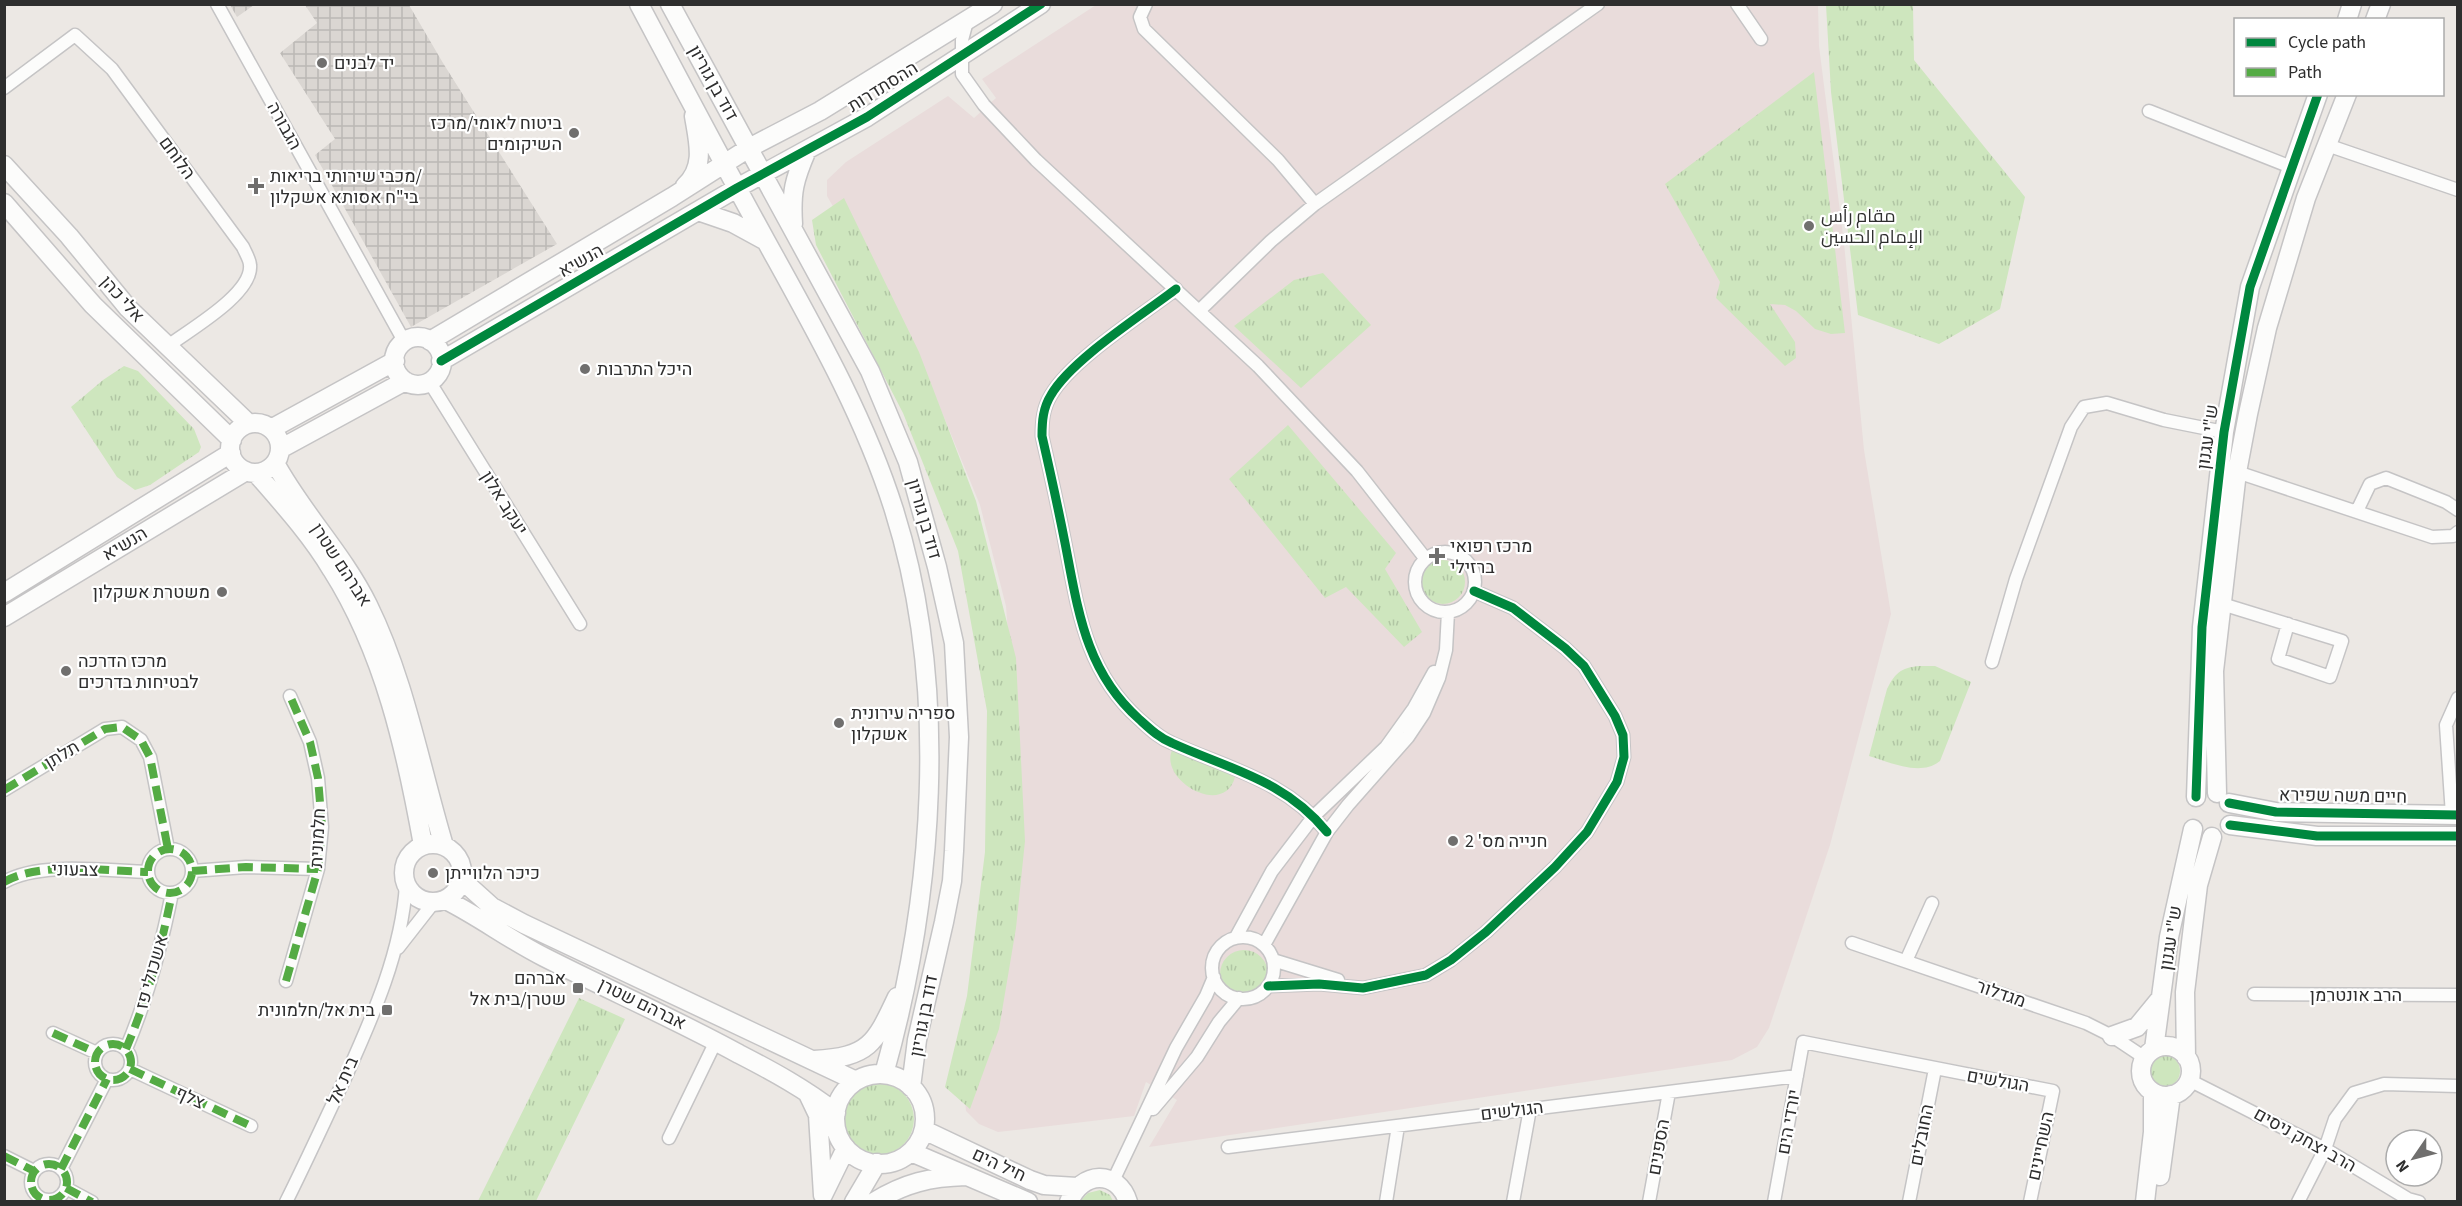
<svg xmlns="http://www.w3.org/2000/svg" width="2462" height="1206" viewBox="0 0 2462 1206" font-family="'Source Sans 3',Cairo,Heebo,sans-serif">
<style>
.medical{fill:#e9dcdb}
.grass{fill:url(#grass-tufts)}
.plaza{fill:url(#plaza-grid)}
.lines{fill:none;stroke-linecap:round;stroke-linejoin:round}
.street-casing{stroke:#c5c4c5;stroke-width:15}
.secondary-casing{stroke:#c5c4c5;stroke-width:21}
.street{stroke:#fcfcfb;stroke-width:12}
.secondary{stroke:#fcfcfb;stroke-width:18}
.quiet{stroke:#54ab44;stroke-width:8;stroke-dasharray:15 8;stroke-linecap:butt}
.cycleway-casing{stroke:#fff;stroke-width:13}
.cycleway{stroke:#00873e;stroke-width:9}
.poi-dot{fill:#706f6e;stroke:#fff;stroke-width:2}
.labels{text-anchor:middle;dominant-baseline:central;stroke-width:4.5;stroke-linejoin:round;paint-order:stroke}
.poi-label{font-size:18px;fill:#2e2e2e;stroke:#fff;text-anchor:start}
.street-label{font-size:18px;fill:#2e2e2e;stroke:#fff}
</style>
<defs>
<pattern id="grass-tufts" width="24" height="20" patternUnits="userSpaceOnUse" patternTransform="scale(1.5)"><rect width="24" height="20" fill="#cee6be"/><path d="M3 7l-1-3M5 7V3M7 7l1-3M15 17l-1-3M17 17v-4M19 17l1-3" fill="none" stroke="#b1c6a4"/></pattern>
<pattern id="plaza-grid" width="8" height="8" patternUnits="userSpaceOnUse" patternTransform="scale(1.5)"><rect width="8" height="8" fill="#dad6d2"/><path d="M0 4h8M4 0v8" fill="none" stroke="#bbb8b5"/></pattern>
</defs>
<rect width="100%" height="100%" fill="#ece8e4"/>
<path class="medical" d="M1096,5H1818L1819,46L1844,243L1864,450L1891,614L1830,845L1769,1028L1757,1047L1732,1060L1149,1147L1177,1100L1146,1082L1134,1116L998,1132L979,1124L966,1111L964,1089L1012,688L1006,606L980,505L934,393L884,295L827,196V180L846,162L948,96L974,118L996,98L982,79Z"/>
<path class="grass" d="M1826,5H1913L1914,60L2025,197L2000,309L1939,344L1858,315L1831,92Z
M1814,72L1845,333L1831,334L1815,329L1796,311L1785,305L1770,304L1795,342L1796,358L1785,366L1716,298L1720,282L1665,184Z
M844,198L919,352L976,501L1016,658L1025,841L1016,928L999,1029L970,1109L945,1087L967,996L985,852L987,711L958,551L903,413L816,245L812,220Z
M1323,273L1371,325L1301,388L1234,326L1294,280Z
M124,366L138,371L194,429L201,447L199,452L150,485L135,490L117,477L71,407L103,380Z
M1288,425L1396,553L1385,569L1422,632L1404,647L1346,587L1325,598L1229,479Z
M1421 582a22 22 0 1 1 44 0a22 22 0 1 1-44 0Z
M1918,666H1935L1971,682L1940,761C1921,777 1889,762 1869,756L1887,689C1895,673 1901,668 1918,666Z
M1173,748L1235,777C1224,819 1156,779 1173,748Z
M1220 974a24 24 0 1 1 48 0a24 24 0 1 1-48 0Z
M579,998L625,1019L536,1201H478Z
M2148 1071a16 16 0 1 1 32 0a16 16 0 1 1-32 0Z
M842 1119a36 36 0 1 1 72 0a36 36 0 1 1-72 0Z
M1100,1190L1110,1195L1113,1201H1080L1088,1193Z"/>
<path class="plaza" d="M230,5H254L237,17Z
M305,5H409L443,63L557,244L411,327L315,155L335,139L280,53L317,23Z"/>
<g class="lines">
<g class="street-casing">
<path id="street" d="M217,4L404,341
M1146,4L1140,17L1144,29L1278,160L1315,204
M1737,4L1761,39
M967,21L962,40V74L984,105L1036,160L1258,366L1357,471L1425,558
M4,88L75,35L112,69L243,247C245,252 250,260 250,265C253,294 189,330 168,346
M2149,111L2291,167
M2327,145L2458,190
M1176,289C1142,315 1071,360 1051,395C1043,408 1042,421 1042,436C1050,471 1058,507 1065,543C1078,609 1085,671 1139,719C1149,728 1159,738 1172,743C1229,769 1285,780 1327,832
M1199,311L1271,241L1315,204L1598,4
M429,381L580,624
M2237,472L2432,537L2453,536L2458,532
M2357,511L2370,484L2386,478L2446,502L2458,510
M1415 582a30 30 0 1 1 60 0a30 30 0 1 1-60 0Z
M2222,604L2342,641L2330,677L2278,659L2288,624
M1992,662L2016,579L2071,427L2084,407L2107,403L2164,420L2224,432
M4,790L105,729L122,727L141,740L150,757L168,849
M2452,815L2446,725L2458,698
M148 871a22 22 0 1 1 44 0a22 22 0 1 1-44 0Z
M192,871L246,867L318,869
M4,882C40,861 106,871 148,872
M1236,937L1272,871L1314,816L1386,747L1414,708L1434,672
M1212 968a31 31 0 1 1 62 0a31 31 0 1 1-62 0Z
M1852,943L2086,1023L2112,1036L2145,1058
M1264,945L1327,832L1348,805L1408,737L1424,713L1439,678L1446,650L1448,612
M398,948L434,902
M1273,960L1338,980
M1906,961L1932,903
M286,981L318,869L322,827L318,778L310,742L290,696
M1268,986L1319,984L1363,988L1426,975L1451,960L1486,932L1555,867L1587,832L1617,782L1624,757L1623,735L1615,716L1584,666L1565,648L1513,608L1474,591
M2254,994L2458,995
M53,1033L97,1053
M95 1062a18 18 0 1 1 36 0a18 18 0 1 1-36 0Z
M126,1049C148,997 161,948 172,893
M130,1069L251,1126
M2189,1080L2325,1149L2408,1199L2419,1202
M1153,1109L1197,1057L1219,1022L1239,998
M669,1138L716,1041
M1228,1147L1797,1076
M4,1156L34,1171
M31 1182a18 18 0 1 1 36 0a18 18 0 1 1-36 0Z
M61,1169L107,1079
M1113,1181L1176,1048L1206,996L1214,977
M66,1188L92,1202
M286,1202C307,1160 326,1118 346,1076C373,1016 402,951 406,884
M1386,1202L1398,1126
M1513,1202L1530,1109
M1649,1202L1669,1092
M1774,1202L1803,1042L2053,1091L2030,1202
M1909,1202L1935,1069
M2298,1202L2325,1149L2335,1119L2354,1093L2384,1084L2458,1086"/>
</g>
<g class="secondary-casing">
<path id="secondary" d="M639,4C681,83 723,163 766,241C814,328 864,415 894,510C950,688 934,896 884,1074
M670,4L870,371L908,462L937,567L954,643L959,737L954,851L952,881L944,922L917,1040L911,1087
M2347,20L2352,4
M2375,20L2381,4
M4,165L69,236L128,308L249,424
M685,186C706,167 698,141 694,116
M4,203L93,305L232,440
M698,211L733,223L766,241
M793,224C791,192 794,180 807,150
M394 361a24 24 0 1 1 48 0a24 24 0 1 1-48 0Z
M430,341L672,197L749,148L820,111L993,4
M441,361L737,188L867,117L1041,4
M230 448a25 25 0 1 1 50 0a25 25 0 1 1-50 0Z
M271,429L395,361
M280,449L405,381
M275,463C302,513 343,554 368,605C405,680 420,766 444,846
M256,473C283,504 311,535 332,570C384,652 406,750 423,845
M4,593L231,453
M4,617L246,471
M2217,793L2214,671L2237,472L2248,414L2267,328L2306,198L2347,94
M2196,797L2202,627L2224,432L2250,287L2318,94
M2229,803L2276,812L2458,815
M2230,825L2317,836H2458
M404 873a29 29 0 1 1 58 0a29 29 0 1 1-58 0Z
M462,880L492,907L524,924L856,1081
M446,900C480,917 510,940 544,957C609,990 675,1019 739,1054C774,1072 805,1089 836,1113
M2112,1036L2137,1027L2160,999
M2141 1071a25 25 0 1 1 50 0a25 25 0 1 1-50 0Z
M2154,1049L2169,937L2193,829
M2186,1057L2185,992L2198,885L2212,837
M814,1060C869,1057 875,1044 897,997
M835 1119a45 45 0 1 1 90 0a45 45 0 1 1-90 0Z
M808,1094L818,1115L823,1195
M924,1130L1030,1180L1044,1185L1077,1187
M911,1152L1028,1202
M2160,1176L2171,1095
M823,1195L846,1148
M854,1202L877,1163
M874,1202C905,1183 930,1177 966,1176
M1069,1202C1081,1171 1118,1169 1128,1202
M2145,1202L2153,1132V1092"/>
</g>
<use href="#street" class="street"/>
<use href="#secondary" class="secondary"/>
<path class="quiet" d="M4,790L105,729L122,727L141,740L150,757L168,849
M148 871a22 22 0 1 1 44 0a22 22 0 1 1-44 0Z
M192,871L246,867L318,869
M4,882C40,861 106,871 148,872
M286,981L318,869L322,827L318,778L310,742L290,696
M53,1033L97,1053
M95 1062a18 18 0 1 1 36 0a18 18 0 1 1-36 0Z
M126,1049C148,997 161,948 172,893
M130,1069L251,1126
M4,1156L34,1171
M31 1182a18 18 0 1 1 36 0a18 18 0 1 1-36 0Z
M61,1169L107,1079
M66,1188L92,1202"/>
<g class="cycleway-casing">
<path id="cycleway" d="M1176,289C1142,315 1071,360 1051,395C1043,408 1042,421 1042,436C1050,471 1058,507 1065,543C1078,609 1085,671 1139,719C1149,728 1159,738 1172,743C1229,769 1285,780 1327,832
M441,361L737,188L867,117L1041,4
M2196,797L2202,627L2224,432L2250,287L2318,94
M2229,803L2276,812L2458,815
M2230,825L2317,836H2458
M1268,986L1319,984L1363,988L1426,975L1451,960L1486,932L1555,867L1587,832L1617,782L1624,757L1623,735L1615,716L1584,666L1565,648L1513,608L1474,591"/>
</g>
<use href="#cycleway" class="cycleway"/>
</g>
<g class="poi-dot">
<circle cx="322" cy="63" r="6"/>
<circle cx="574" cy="133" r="6"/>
<path d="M253 177h6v6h6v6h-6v6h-6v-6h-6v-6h6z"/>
<circle cx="1809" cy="226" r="6"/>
<circle cx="585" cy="369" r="6"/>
<path d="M1434 547h6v6h6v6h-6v6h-6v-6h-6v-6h6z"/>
<circle cx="222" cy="592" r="6"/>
<circle cx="66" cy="671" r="6"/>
<circle cx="839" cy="723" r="6"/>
<circle cx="1453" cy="841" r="6"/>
<circle cx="433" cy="873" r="6"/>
<rect x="572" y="982" width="12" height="12" rx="3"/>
<rect x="381" y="1004" width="12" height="12" rx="3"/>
</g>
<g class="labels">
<g class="poi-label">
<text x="334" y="63">יד לבנים</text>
<text x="562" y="123" text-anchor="end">ביטוח לאומי/מרכז<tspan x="562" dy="21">השיקומים</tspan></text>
<text x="270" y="176">מכבי שירותי בריאות/<tspan x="270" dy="21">בי"ח אסותא אשקלון</tspan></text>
<text x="1821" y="216">مقام رأس<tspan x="1821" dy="21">الإمام الحسين</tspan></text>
<text x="597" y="369">היכל התרבות</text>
<text x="1450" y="546">מרכז רפואי<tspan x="1450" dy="21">ברזילי</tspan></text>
<text x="210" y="592" text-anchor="end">משטרת אשקלון</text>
<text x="78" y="661">מרכז הדרכה<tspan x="78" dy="21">לבטיחות בדרכים</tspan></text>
<text x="851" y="713">ספריה עירונית<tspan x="851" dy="21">אשקלון</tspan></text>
<text x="1465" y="841">חנייה מס' 2</text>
<text x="445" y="873">כיכר הלווייתן</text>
<text x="566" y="978" text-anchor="end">אברהם<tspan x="566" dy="21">שטרן/בית אל</tspan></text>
<text x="375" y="1010" text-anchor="end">בית אל/חלמונית</text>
</g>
<g class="street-label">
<text transform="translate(713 83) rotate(61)">דוד בן גוריון</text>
<text transform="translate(883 87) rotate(-32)">ההסתדרות</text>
<text transform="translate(284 126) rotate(61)">הגבורה</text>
<text transform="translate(177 158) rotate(54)">הלוחם</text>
<text transform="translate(581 261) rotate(-30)">הנשיא</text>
<text transform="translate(122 299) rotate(48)">אלי כהן</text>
<text transform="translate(2208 437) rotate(-82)">ש"י עגנון</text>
<text transform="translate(504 503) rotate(58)">יעקב אלון</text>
<text transform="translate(924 519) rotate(74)">דוד בן גוריון</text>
<text transform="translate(125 544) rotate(-31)">הנשיא</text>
<text transform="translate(341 565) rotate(57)">אברהם שטרן</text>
<text transform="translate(62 755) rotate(-31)">תלתן</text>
<text transform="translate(2343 796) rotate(1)">חיים משה שפירא</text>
<text transform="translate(318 838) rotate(-87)">חלמונית</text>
<text transform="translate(75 870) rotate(1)">צבעוני</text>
<text transform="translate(2171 938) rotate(-81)">ש"י עגנון</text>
<text transform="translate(152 972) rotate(-74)">אשכולי פז</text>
<text transform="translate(2001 994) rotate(19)">מגדלור</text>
<text x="2356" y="995">הרב אונטרמן</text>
<text transform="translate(642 1004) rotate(26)">אברהם שטרן</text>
<text transform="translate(924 1016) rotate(-79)">דוד בן גוריון</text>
<text transform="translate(343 1081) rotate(-66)">בית אל</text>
<text transform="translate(1998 1081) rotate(10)">הגולשים</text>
<text transform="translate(190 1098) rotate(25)">צלף</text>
<text transform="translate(1512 1111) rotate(-7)">הגולשים</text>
<text transform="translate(1789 1122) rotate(-80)">יורדי הים</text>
<text transform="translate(1922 1135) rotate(-79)">החובלים</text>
<text transform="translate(2305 1140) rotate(29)">הרב יצחק ניסים</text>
<text transform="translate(2041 1146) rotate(-78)">השחיינים</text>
<text transform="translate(1659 1147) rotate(-80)">הספנים</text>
<text transform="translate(999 1165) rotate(25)">חיל הים</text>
</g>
</g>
<rect width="2462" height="1206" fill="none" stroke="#2e2e2e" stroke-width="12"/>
<rect x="2234" y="18" width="210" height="78" fill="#ffffff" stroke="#ababab" stroke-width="1.5"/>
<rect x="2246" y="38" width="30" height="9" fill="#00873e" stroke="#ababab" stroke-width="1.5"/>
<text x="2288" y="48" font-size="18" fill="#2e2e2e">Cycle path</text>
<rect x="2246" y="68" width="30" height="9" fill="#54ab44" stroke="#ababab" stroke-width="1.5"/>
<text x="2288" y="78" font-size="18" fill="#2e2e2e">Path</text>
<g transform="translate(2414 1158) rotate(235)"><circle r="28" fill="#ffffff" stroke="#ababab" stroke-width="1.5"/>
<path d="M0-4.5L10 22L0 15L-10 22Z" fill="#706f6e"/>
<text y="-9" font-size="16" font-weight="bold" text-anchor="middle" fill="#2e2e2e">N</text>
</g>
</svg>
